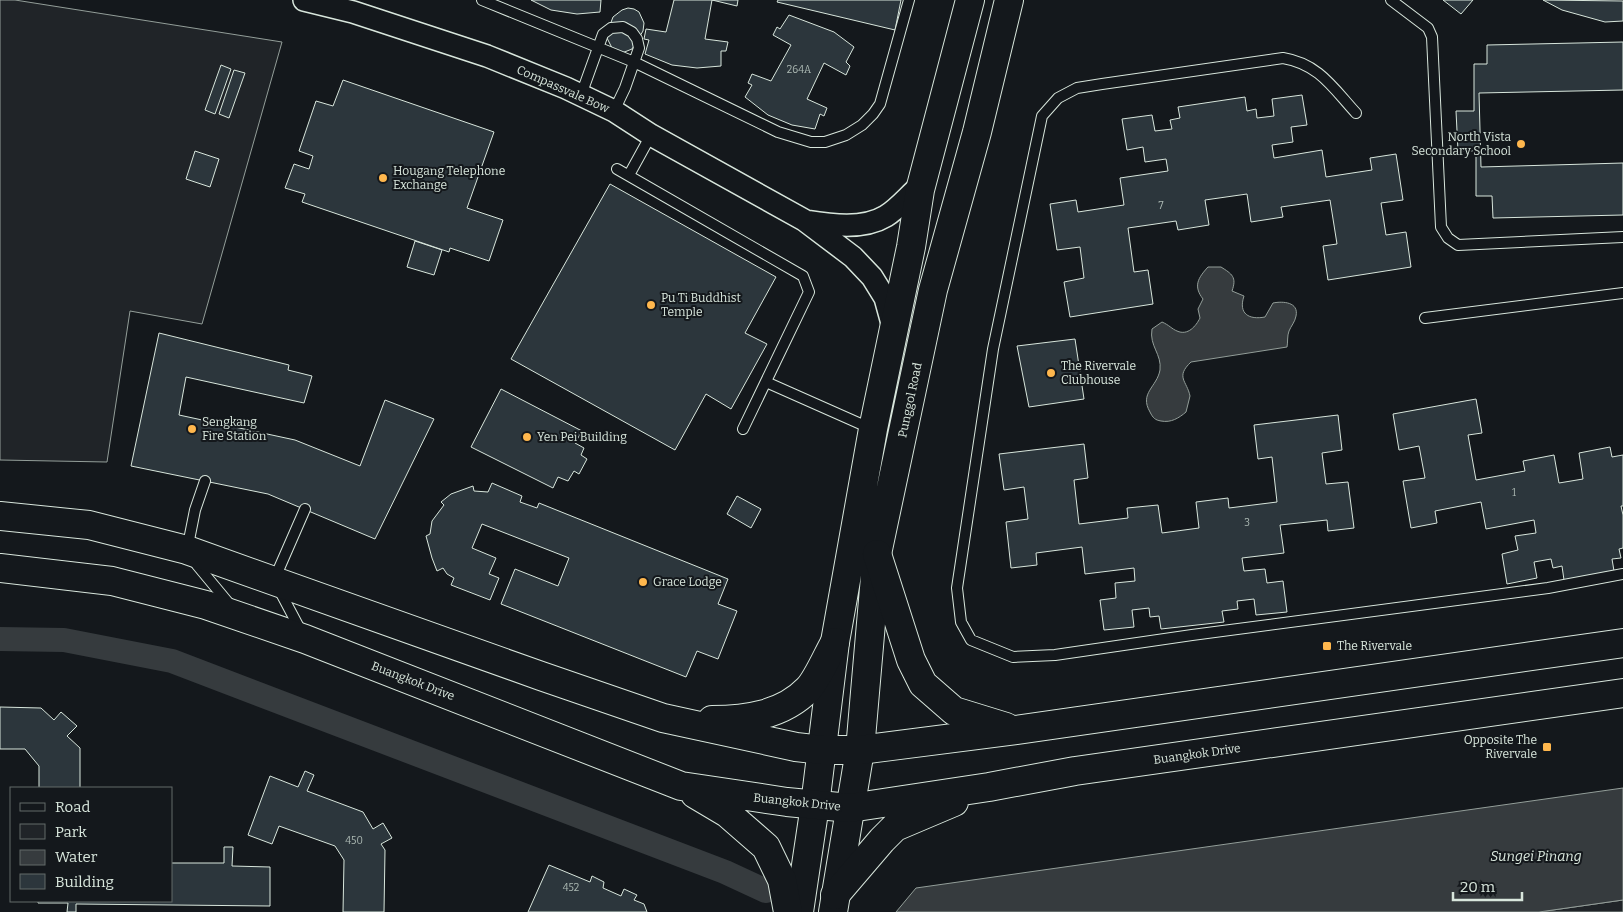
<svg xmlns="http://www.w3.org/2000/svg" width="1623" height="912" viewBox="0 0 1623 912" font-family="Bitter,serif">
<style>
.green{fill:#202428;stroke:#939e99}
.water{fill:#363b3e;stroke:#939e99}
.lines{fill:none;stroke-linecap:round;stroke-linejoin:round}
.canal{stroke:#363b3e;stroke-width:24}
.building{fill:#2c363c;stroke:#d8e6dc}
.service-casing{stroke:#d8e6dc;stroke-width:12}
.minor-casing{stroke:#d8e6dc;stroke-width:24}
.secondary-casing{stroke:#d8e6dc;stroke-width:30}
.primary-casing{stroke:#d8e6dc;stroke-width:30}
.service{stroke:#14181c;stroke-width:10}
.minor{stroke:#14181c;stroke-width:21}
.secondary{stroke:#14181c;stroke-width:28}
.primary{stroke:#14181c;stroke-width:28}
.poi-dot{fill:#ffb74d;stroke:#14181c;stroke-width:2}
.labels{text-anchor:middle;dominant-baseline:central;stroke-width:4;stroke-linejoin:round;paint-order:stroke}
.number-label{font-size:10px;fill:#adbab4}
.street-label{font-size:12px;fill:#d8e6dc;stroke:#14181c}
.poi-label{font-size:12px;fill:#d8e6dc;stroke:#14181c;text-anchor:start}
.water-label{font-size:14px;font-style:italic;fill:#d8e6dc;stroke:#14181c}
</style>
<rect width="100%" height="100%" fill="#14181c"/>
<path class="green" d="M0,0H15L282,42L202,324L130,311L107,462L0,460Z
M1623,900V912H1539Z"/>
<path class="water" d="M1208,267H1221C1232,274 1237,277 1232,291L1244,296C1238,314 1249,320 1265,317L1273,303C1283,301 1299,302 1296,316C1295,322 1291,326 1289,331C1287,336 1288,342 1287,347L1191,362C1175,377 1187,381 1190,396L1186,412C1179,418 1171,423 1161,421C1155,420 1153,418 1150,412C1139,393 1157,387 1160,370C1162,354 1149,346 1152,329L1162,322C1169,325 1172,329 1177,331C1188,336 1196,326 1200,318L1198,309L1203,299C1193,286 1198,278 1208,267Z
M1623,788V900L1539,912H896L916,888Z"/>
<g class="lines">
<path class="canal" d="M0,639L64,640L172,661L725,872L766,891"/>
</g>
<path class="building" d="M531,0H601L600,12L577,14L551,10Z
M674,0H738L737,6L712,0L705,39L728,42L726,51H721V66L697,68L672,65L645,54L649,40L644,39L646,29L666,32Z
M778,0H901L895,30L777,2Z
M1443,0H1473L1461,14Z
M1543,0L1623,1V21L1605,22L1562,10Z
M628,8L634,9L639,12L644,23L643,31L632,49L622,53L612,48L607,38V33L613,17L622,10Z
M789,15L834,32L854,47L846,62L850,66L846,75L824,63L807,99L827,108L824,116L820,114L815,129L792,125L768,115L745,97L752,85L748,83L752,74L771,81L791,45L773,35L777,27L780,29Z
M1623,42V90L1479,93L1481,167L1623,163V215L1493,218L1492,196H1476V151H1458L1456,111H1474V64H1487V45Z
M221,65L231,69L215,114L205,110Z
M234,70L245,73L229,118L219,114Z
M343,80L494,132L467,208L503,220L489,261L450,248L449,252L302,202L305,194L285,188L294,164L309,169L313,156L299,151L316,101L333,106Z
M1302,95L1307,125L1291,127L1293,142L1272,145L1274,158L1322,150L1326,177L1372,170L1370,158L1396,154L1403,200L1381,203L1386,235L1406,232L1411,267L1328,280L1323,246L1337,244L1330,200L1281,207L1283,217L1251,222L1247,194L1205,200L1209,225L1178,230L1176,221L1128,228L1134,272L1148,270L1153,304L1070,317L1064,282L1084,278L1080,247L1057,250L1050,204L1076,200L1078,212L1124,205L1120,178L1168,171L1166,159L1145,162L1143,147L1127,150L1122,119L1152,115L1155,131L1172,129L1170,120L1180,118L1178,107L1245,97L1247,111L1256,109L1257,118L1274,116L1272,99Z
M195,151L219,159L210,187L186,179Z
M610,184L776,277L745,333L767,344L731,409L706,394L675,450L511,359Z
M415,241L442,250L434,275L407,267Z
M159,333L289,365L288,370L312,376L304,403L186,377L179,415L295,440L360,466L385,400L434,419L375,539L268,494L131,466Z
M1075,339L1084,399L1029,407L1017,346Z
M501,389L582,431L575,443L584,448L581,455L587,459L579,474L574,471L568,481L558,477L553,488L471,447Z
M1476,399L1482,433L1468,435L1476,480L1525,471L1523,461L1554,455L1559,483L1583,479L1579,453L1610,447L1612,457L1623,455V506H1621L1623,515V548L1619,549L1621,558L1612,559L1614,571L1564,580L1562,566L1553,568L1551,559L1534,562L1537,578L1507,584L1502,554L1518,550L1515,536L1536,533L1534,520L1486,529L1481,502L1435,511L1437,523L1411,528L1403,481L1425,478L1419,446L1399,450L1393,414Z
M1338,415L1342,450L1322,453L1326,484L1348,482L1354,528L1328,531L1327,520L1280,525L1284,553L1242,558L1244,571L1265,569L1267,583L1283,581L1287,612L1256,615L1254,599L1237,601L1238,609L1222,611L1224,622L1161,629L1159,616L1150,617L1149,608L1132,610L1134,627L1104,630L1100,600L1116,598L1115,583L1135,581L1134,568L1085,574L1082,547L1036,553L1037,565L1011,568L1006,522L1028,519L1024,487L1004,490L999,454L1084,444L1088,478L1074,480L1079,524L1128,518L1127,508L1158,505L1162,533L1199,528L1196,502L1228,498L1229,508L1277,502L1272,457L1258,459L1254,425Z
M492,483L522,496L520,502L537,508L539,503L728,579L718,604L737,611L718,659L697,651L686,677L501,604L515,569L558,586L569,558L482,524L472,548L496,558L489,574L499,578L490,600L451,585L454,578L447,574L443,568L437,571L432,558L426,536L430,534L432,521L444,505L441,502L451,494L473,486L474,491L488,492Z
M737,496L761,509L751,528L727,514Z
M0,707L41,708L54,720L61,712L77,726L67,736L80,748V788H39V766L25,749H0Z
M305,771L314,775L307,791L363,812L373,829L383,823L392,838L381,844L385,850L384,912H343L344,860L335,846L279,826L272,844L248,835L270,776L298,787Z
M224,847H233L232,866L270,867V906L76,904V912H67L68,903H38V901H171V863H224Z
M549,865L590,882L592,876L604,882L603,888L621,896L624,889L637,895L634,900L644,904L647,912H528Z"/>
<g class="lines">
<g class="service-casing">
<path id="service" d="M482,0L634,62L778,132L811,142H825L846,135L862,125L873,114L880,104L909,0
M1391,0L1428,28L1432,37L1441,227L1448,238L1458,245L1623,237
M581,95L603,34L611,28L623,27L632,32L637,39L639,48L625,88L614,111
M1356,113C1333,88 1319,64 1283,58L1102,84L1077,88L1058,98L1042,116L993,349L957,588L961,622L971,640L1013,657L1055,655L1192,635L1548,588L1623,574
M617,169L803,276L809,292L743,429
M629,175L651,135
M1425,318L1623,293
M766,382L872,429
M205,481L195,510L187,550L197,565L231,606
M302,633L274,580L305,509"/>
</g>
<g class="minor-casing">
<path id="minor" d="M304,0L353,12L487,56L566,88L614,111L651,135L804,220L853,257L872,277L885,298L893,327
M806,221C831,225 863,230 886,216C899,208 909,195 921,185"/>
</g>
<g class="secondary-casing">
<path id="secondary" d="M799,912L815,805L835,642L873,429L911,247L920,190L970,0
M833,912L860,750L877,554L933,290L977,132L1009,0"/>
</g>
<g class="primary-casing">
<path id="primary" d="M0,516L89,525L187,550L541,676L663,718L796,747L822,750H860L1016,730L1623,643
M877,554L911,660L923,684L954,711L1006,727
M0,568L112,581L206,605L305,639L681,786L787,802L850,808L989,787L1075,771L1623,693
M712,720C746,720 783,715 808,689C817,680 828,654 835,642
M695,794L727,813L766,847L782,880L788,912
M835,895L882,840L895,827L954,802"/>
</g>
<use href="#service" class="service"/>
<use href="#minor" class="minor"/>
<use href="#secondary" class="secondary"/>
<use href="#primary" class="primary"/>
</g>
<g class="poi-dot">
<circle cx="1521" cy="144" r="5"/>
<circle cx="383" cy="178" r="5"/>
<circle cx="651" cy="305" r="5"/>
<circle cx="1051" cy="373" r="5"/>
<circle cx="192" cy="429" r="5"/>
<circle cx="527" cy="437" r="5"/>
<circle cx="643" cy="582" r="5"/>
<rect x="1322" y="641" width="10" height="10" rx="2.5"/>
<rect x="1542" y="742" width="10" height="10" rx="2.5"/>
</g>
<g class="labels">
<g class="number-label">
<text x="799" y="70">264A</text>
<text x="1161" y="206">7</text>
<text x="1514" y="493">1</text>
<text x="1247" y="523">3</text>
<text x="354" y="841">450</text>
<text x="571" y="888">452</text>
</g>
<g class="street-label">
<text transform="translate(563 89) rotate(24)">Compassvale Bow</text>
<text transform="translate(910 400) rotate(-78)">Punggol Road</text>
<text transform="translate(413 681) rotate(21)">Buangkok Drive</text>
<text transform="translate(1197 754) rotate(-8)">Buangkok Drive</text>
<text transform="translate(797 802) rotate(6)">Buangkok Drive</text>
</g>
<g class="poi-label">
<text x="1511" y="137" text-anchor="end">North Vista<tspan x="1511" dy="14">Secondary School</tspan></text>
<text x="393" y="171">Hougang Telephone<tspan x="393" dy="14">Exchange</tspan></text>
<text x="661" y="298">Pu Ti Buddhist<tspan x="661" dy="14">Temple</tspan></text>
<text x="1061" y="366">The Rivervale<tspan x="1061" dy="14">Clubhouse</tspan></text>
<text x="202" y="422">Sengkang<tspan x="202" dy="14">Fire Station</tspan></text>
<text x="537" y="437">Yen Pei Building</text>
<text x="653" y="582">Grace Lodge</text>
<text x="1337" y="646">The Rivervale</text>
<text x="1537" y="740" text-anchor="end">Opposite The<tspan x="1537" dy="14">Rivervale</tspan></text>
</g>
<g class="water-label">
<text x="1536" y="856">Sungei Pinang</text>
</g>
</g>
<rect x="10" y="787" width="162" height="115" fill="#14181c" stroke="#626a69"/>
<rect x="20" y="803" width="25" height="8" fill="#14181c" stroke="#626a69"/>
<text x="55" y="812" font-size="15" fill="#d8e6dc">Road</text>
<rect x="20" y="824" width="25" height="15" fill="#202428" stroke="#626a69"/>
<text x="55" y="837" font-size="15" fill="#d8e6dc">Park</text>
<rect x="20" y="850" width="25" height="15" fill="#363b3e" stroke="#626a69"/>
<text x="55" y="862" font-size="15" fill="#d8e6dc">Water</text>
<rect x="20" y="874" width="25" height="15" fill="#2c363c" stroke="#626a69"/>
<text x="55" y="887" font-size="15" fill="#d8e6dc">Building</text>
<path d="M1453 892v8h69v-8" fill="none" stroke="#d8e6dc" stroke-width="2.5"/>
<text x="1460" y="892" font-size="15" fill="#d8e6dc" stroke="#14181c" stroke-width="4" paint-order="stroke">20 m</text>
</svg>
